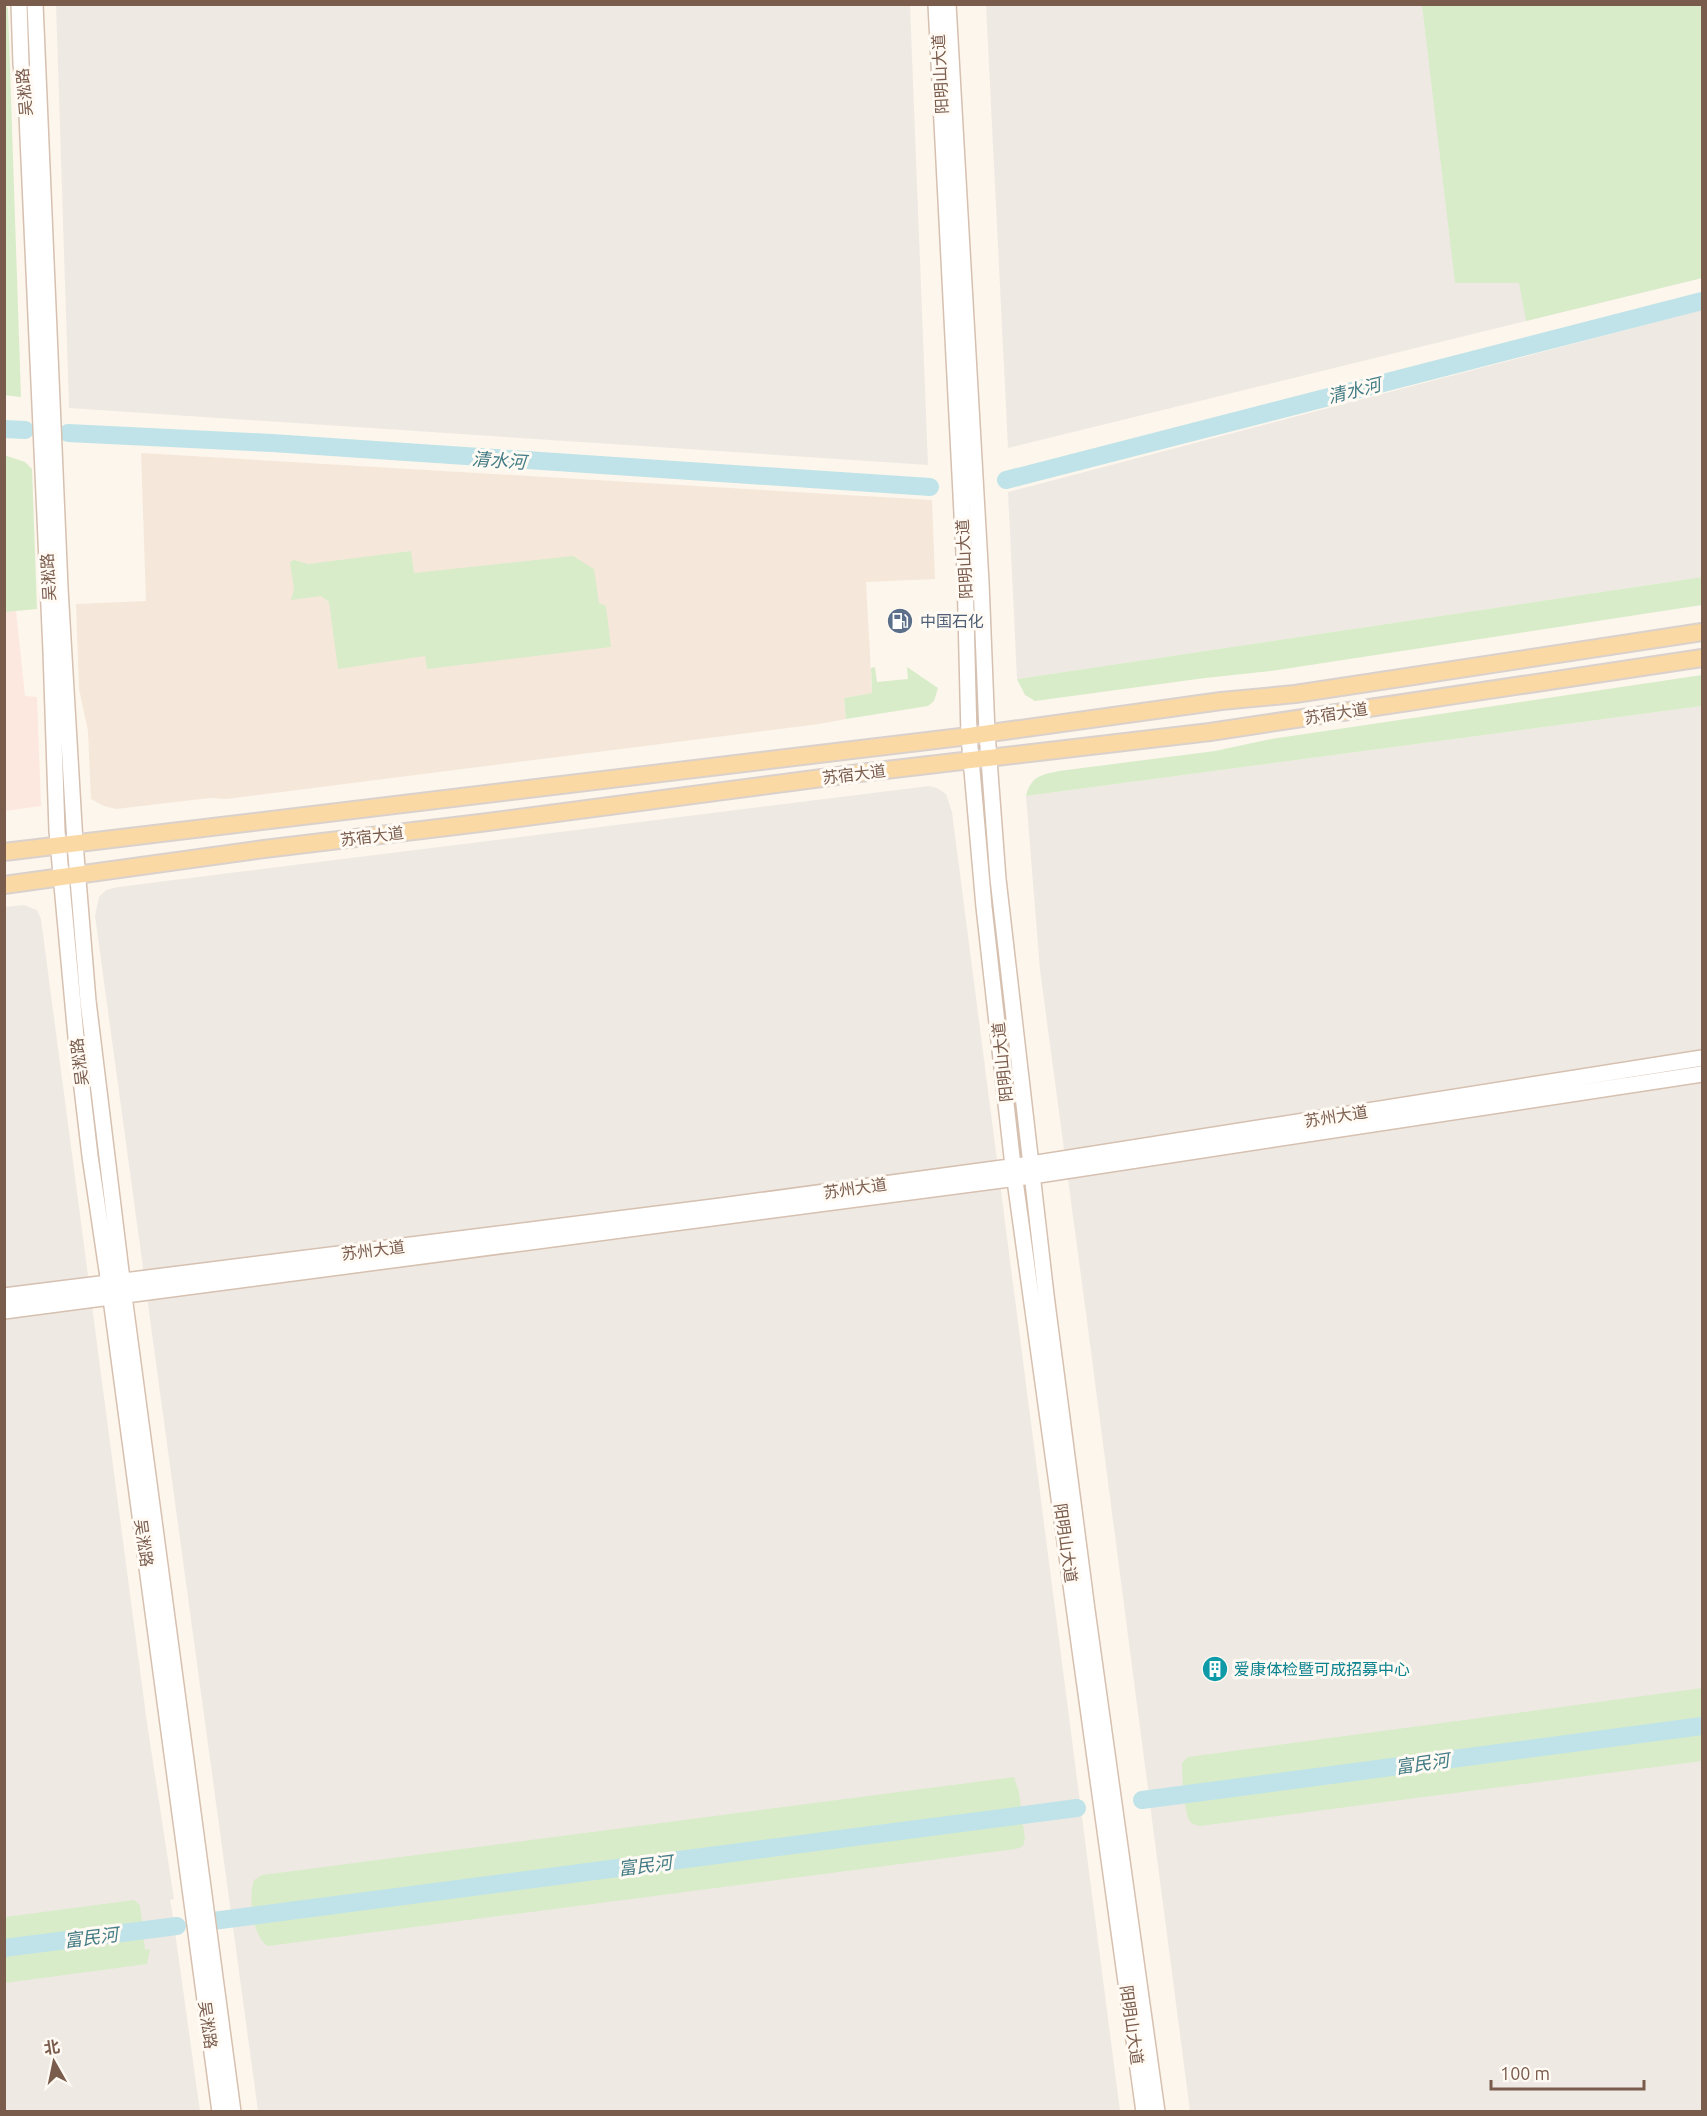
<svg xmlns="http://www.w3.org/2000/svg" width="1707" height="2116" viewBox="0 0 1707 2116" font-family="Ubuntu,'Noto Sans SC',sans-serif">
<style>
.residential{fill:#f5e8da}
.commercial{fill:#fde8e0}
.industrial{fill:#efe9e4}
.green{fill:#d8ecc9}
.lines{fill:none;stroke-linecap:round;stroke-linejoin:round}
.river{stroke:#bfe3e8;stroke-width:18}
.secondary-casing{stroke:#d6c0b0;stroke-width:18}
.primary-casing{stroke:#dad1cd;stroke-width:20}
.secondary{stroke:#fff;stroke-width:15}
.primary{stroke:#fbd9a5;stroke-width:16}
.labels{text-anchor:middle;dominant-baseline:central;stroke-width:6;stroke-linejoin:round;paint-order:stroke}
.street-label{font-size:16px;fill:#7a5c4d;stroke:#fffaf3}
.service-label{font-size:16px;fill:#4e5e75;stroke:#fffaf3;text-anchor:start}
.culture-label{font-size:16px;fill:#0d838f;stroke:#fffaf3;text-anchor:start}
.water-label{font-size:18px;font-style:italic;fill:#437c86;stroke:#fffaf3}
</style>
<rect width="100%" height="100%" fill="#fdf6ec"/>
<path class="residential" d="M141,453L932,500L935,579L866,582L872,693L844,698L846,719L819,724L226,799L210,798L116,809L104,806L91,799L88,731L79,689L76,604L146,601Z"/>
<path class="commercial" d="M16,611L25,696L37,697L41,806L5,811L4,612Z"/>
<path class="industrial" d="M56,4L910,5L928,465L69,408Z
M986,5H1702V278L1008,448Z
M1702,310V577L1017,679L1008,492Z
M1702,706V2111H1190L1087,1321L1040,970L1026,796Z
M929,786L937,788L946,794L952,812L1120,2111H258L95,916L99,897L106,890L118,887Z
M24,905L37,910L41,919L147,1723L174,1899L170,1900L172,1910L200,2111H5L4,907Z"/>
<path class="green" d="M4,5H6L8,9L21,397L4,395Z
M1422,5H1702V278L1526,321L1519,283H1455Z
M4,455L25,462L32,469L37,609L5,612Z
M411,551L414,573L573,556L594,569L599,603L606,606L611,647L427,669L425,656L338,669L329,602L321,596L291,600L294,589L290,562L294,560L308,564Z
M1702,577V605L1271,671L1205,678L1035,701L1025,695L1017,679Z
M875,667L877,682L908,679L907,667L938,688L934,701L928,706L846,719L844,698L872,693L871,668Z
M1702,675V706L1026,796C1031,776 1041,775 1059,771L1215,751L1271,739Z
M1702,1688V1761L1200,1826C1194,1825 1190,1823 1188,1818C1184,1806 1182,1776 1182,1763L1188,1757Z
M1014,1777L1019,1792L1025,1839L1023,1846L1016,1849L268,1946C252,1937 248,1896 254,1880L262,1875Z
M134,1900L140,1905L145,1950L150,1949L147,1964L5,1983V1917Z"/>
<g class="lines">
<path class="river" d="M4,429L25,430
M68,433L272,443L930,487
M1006,480L1702,301
M1142,1800L1702,1726
M213,1921L1077,1808
M4,1948L177,1926"/>
<g class="secondary-casing">
<path id="secondary" d="M19,4L21,64L27,115L51,651L57,831L76,1037L90,1156L109,1284L220,2112
M35,4L60,588L75,843L88,1001L124,1296L233,2112
M936,4L965,573L969,736L984,907L1013,1166L1144,2112
M948,4L981,582L987,733L998,879L1046,1295L1087,1610L1157,2112
M4,1296L721,1206L1031,1164L1702,1058
M4,1311L1032,1176L1702,1074"/>
</g>
<g class="primary-casing">
<path id="primary" d="M4,852L969,736L1221,701L1295,694L1702,632
M4,885L264,849L480,823L860,773L1210,732L1702,658"/>
</g>
<use href="#secondary" class="secondary"/>
<use href="#primary" class="primary"/>
</g>
<defs>
<g id="fuel-disc" transform="scale(1.35)"><circle r="9.5" fill="#5c6f8a" stroke="#fffaf3"/><path d="M-5.5-6h7V0h2V4h1.3V-2.5L3-4.5l.8-.8L6-3V5H2.5V1h-1V6h-7ZM-4.2-4.7v3.2H.2V-4.7Z" fill="#fff"/></g>
<g id="building-disc" transform="scale(1.35)"><circle r="9.5" fill="#0f9aa8" stroke="#fffaf3"/><path d="M-4-6H4V6H1V3H-1V6H-4ZM-2.5-4.3h1.7v1.8h-1.7ZM.8-4.3h1.7v1.8H.8ZM-2.5-1h1.7V.8h-1.7ZM.8-1h1.7V.8H.8Z" fill="#fff"/></g>
</defs>
<g fill-rule="evenodd">
<use href="#fuel-disc" x="900" y="621"/>
<use href="#building-disc" x="1215" y="1669"/>
</g>
<g class="labels">
<g class="street-label">
<text transform="translate(940 74) rotate(-93)">阳明山大道</text>
<text transform="translate(24 92) rotate(-95)">吴淞路</text>
<text transform="translate(964 559) rotate(-93)">阳明山大道</text>
<text transform="translate(48 577) rotate(-93)">吴淞路</text>
<text transform="translate(1336 713) rotate(-9)">苏宿大道</text>
<text transform="translate(854 774) rotate(-7)">苏宿大道</text>
<text transform="translate(372 836) rotate(-7)">苏宿大道</text>
<text transform="translate(79 1062) rotate(-97)">吴淞路</text>
<text transform="translate(1002 1062) rotate(-96)">阳明山大道</text>
<text transform="translate(1336 1116) rotate(-9)">苏州大道</text>
<text transform="translate(855 1188) rotate(-8)">苏州大道</text>
<text transform="translate(373 1250) rotate(-7)">苏州大道</text>
<text transform="translate(144 1543) rotate(82)">吴淞路</text>
<text transform="translate(1066 1543) rotate(82)">阳明山大道</text>
<text transform="translate(208 2025) rotate(82)">吴淞路</text>
<text transform="translate(1132 2025) rotate(82)">阳明山大道</text>
</g>
<g class="service-label">
<text x="920" y="621">中国石化</text>
</g>
<g class="culture-label">
<text x="1234" y="1669">爱康体检暨可成招募中心</text>
</g>
<g class="water-label">
<text transform="translate(1354 390) rotate(-14)">清水河</text>
<text transform="translate(499 460) rotate(4)">清水河</text>
<text transform="translate(1422 1763) rotate(-8)">富民河</text>
<text transform="translate(645 1865) rotate(-7)">富民河</text>
<text transform="translate(91 1937) rotate(-7)">富民河</text>
</g>
</g>
<rect width="1707" height="2116" fill="none" stroke="#7a5c4d" stroke-width="12"/>
<g transform="translate(54 2062) rotate(351)" stroke="#fffaf3" stroke-width="4.5" paint-order="stroke">
<path d="M0-4.5L10 22L0 15L-10 22Z" fill="#7a5c4d"/>
<text y="-9" font-size="16" font-weight="bold" text-anchor="middle" fill="#7a5c4d">北</text>
</g>
<path d="M1491 2080v9h153v-9" fill="none" stroke="#7a5c4d" stroke-width="3"/>
<text x="1500" y="2080" font-size="18" fill="#7a5c4d" stroke="#fffaf3" stroke-width="4.5" paint-order="stroke">100 m</text>
</svg>
